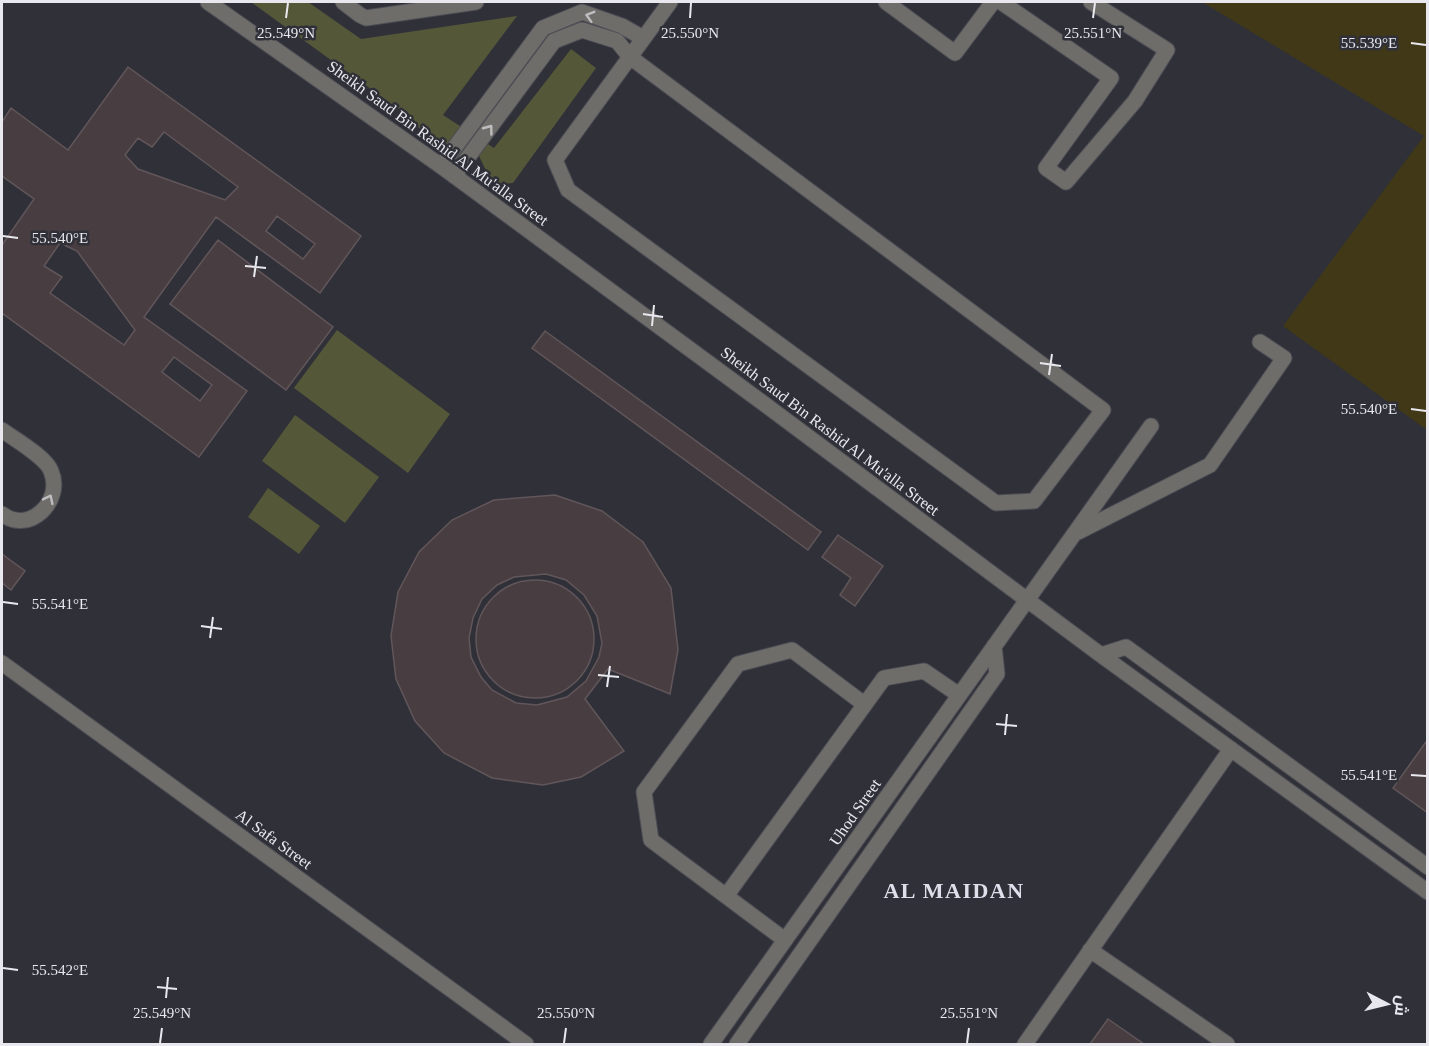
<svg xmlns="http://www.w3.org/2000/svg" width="1429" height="1046" viewBox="0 0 1429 1046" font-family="'Times New Roman',Cairo,serif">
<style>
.green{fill:#555739}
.sand{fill:#413818}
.building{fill:#483e41;stroke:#61565a;stroke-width:1.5;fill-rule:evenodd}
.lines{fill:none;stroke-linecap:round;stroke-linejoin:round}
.minor-casing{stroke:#4d4d56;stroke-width:17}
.minor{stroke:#6f6d69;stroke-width:15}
.oneway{stroke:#bebdbf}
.ticks{fill:none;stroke:#e8e8ee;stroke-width:2}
.labels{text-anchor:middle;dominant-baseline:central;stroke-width:5;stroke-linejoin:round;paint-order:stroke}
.street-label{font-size:16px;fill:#e8e8ee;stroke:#303039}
.district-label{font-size:22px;font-weight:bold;letter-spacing:1.5px;fill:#dedfea;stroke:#303039}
.ticks-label{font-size:15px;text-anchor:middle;fill:#e8e8ee;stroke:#303039;stroke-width:5;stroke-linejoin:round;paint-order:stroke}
</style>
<rect width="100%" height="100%" fill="#303039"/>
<path class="green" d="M251,2H308L361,39L517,16L443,115L494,148L571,49L596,68L513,183L493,185L479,156L461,154L448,146L434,149L422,134L415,121Z
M337,330L450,414L408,473L294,388Z
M295,415L379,477L345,523L262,461Z
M268,488L320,526L299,554L248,517Z"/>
<path class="sand" d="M1202,2H1427V430L1283,326L1424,136Z"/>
<path class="building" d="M128,67L361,236L320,293L216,217L144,317L247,391L199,457L2,313V245L34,199L2,176V122L11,108L68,150ZM164,132L238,187L225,200L138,169L125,155L138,138L152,147ZM277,216L315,244L303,259L266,231ZM60,243L77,251L135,330L124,345L50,293L62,277L44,266ZM174,357L212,385L200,401L162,372Z
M218,240L333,327L286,390L170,304Z
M545,331L821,532L808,550L532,348Z
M555,495L602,511L643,542L671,588L678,650L670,694L608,669L585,699L624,751L581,777L543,785L492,778L444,753L415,721L396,679L391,636L398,592L419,552L452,520L494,500ZM546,574L566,580L584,595L597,616L602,643L599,657L586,681L567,697L537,705L516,703L492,690L481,677L471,657L469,638L473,618L482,599L497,585L514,577Z
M838,535L883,566L855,606L840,595L851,578L822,557Z
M2,554L25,571L11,590L2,583Z
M476 639a59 59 0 1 1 118 0a59 59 0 1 1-118 0Z
M1428,739V813L1393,788Z
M1108,1019L1144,1044H1090Z"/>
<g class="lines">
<g class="minor-casing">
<path id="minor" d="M208,2L441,166L763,403L1101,655L1428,892
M343,2L360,15L366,18L476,2
M886,2L955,53L993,2
M1001,2L1111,78L1046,168L1066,182L1135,101L1167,50L1091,2
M441,166L543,28L582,12L622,26L643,38
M454,176L554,41L582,30L617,41L630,57L1103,410L1034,501L996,503L568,190L555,160L670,2
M2,430C14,439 46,457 51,471C64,501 29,535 2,514
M1078,532L1210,465L1284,358L1260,342
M1101,655L1126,647L1428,867
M2,663L526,1044
M726,896L884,678L924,671L959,695
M785,940L651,840L644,792L738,664L792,650L864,704
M1090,950L1227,1044
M711,1044L1151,426
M737,1044L997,674L994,646
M1025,1044L1231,749"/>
</g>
<use href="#minor" class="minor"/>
</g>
<defs><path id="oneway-chevron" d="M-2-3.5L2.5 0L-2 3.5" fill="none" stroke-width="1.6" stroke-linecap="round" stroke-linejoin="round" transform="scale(1.5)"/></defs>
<g class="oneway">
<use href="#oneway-chevron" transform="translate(590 16) rotate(-164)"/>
<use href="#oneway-chevron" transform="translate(489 129) rotate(-53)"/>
<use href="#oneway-chevron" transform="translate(49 499) rotate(-64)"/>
</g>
<path class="ticks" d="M286,18L288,3M690,18L691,3M1093,18L1095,3M1411,43L1426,45M3,236L18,238M245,266L266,268M254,277L257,256M643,314L663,317M652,326L654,305M1040,363L1061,366M1049,375L1052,354M1411,409L1426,411M3,602L18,604M201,626L222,629M210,638L213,617M598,675L619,677M607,687L610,666M996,724L1017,726M1005,735L1007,714M1411,775L1426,776M3,968L18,970M157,987L177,989M166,998L168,977M160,1043L162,1028M564,1043L566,1028M967,1043L969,1028"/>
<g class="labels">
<g class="street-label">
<text transform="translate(438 143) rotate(36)">Sheikh Saud Bin Rashid Al Mu'alla Street</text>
<text transform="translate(830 431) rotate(37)">Sheikh Saud Bin Rashid Al Mu'alla Street</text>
<text transform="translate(855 812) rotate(-55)">Uhod Street</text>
<text transform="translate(274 839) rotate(36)">Al Safa Street</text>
</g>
<g class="district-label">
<text x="954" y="890">AL MAIDAN</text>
</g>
</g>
<g class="ticks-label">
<text x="286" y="38">25.549°N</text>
<text x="690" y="38">25.550°N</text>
<text x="1093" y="38">25.551°N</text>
<text x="1369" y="48">55.539°E</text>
<text x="60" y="243">55.540°E</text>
<text x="1369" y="414">55.540°E</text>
<text x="60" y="609">55.541°E</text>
<text x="1369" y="780">55.541°E</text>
<text x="60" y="975">55.542°E</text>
<text x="162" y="1018">25.549°N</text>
<text x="566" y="1018">25.550°N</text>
<text x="969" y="1018">25.551°N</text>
</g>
<rect width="1429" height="1046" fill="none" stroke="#e8e8ee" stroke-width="6"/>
<g transform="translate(1387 1004) rotate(97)" stroke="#303039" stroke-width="4.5" paint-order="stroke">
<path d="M0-4.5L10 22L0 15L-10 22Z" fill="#e8e8ee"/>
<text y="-9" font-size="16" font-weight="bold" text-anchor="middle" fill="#e8e8ee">ش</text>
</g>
</svg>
